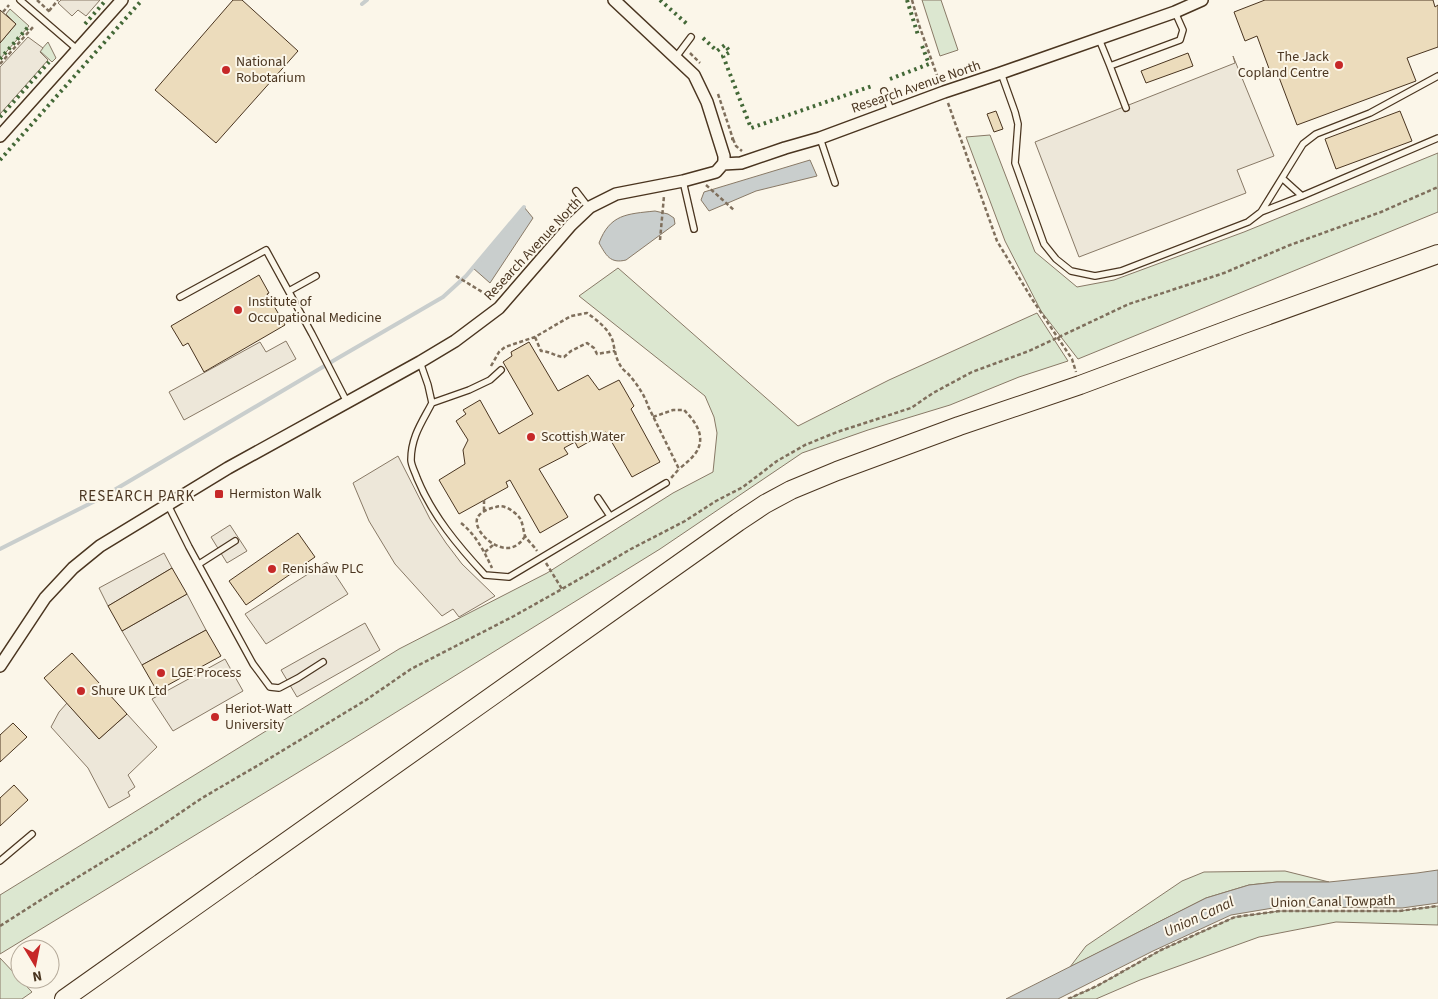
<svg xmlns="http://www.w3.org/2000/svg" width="1438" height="999" viewBox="0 0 1438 999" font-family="'Source Sans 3',sans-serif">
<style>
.green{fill:#dce7d0;stroke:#887966}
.parking{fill:#ede7d9;stroke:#887966}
.water{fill:#c9cecd;stroke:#887966}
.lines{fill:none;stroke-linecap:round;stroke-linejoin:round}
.stream{stroke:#c9cecd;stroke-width:4}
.building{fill:#ecdcbc;stroke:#4a3520}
.service-casing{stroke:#4a3520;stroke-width:8}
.minor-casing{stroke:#4a3520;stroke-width:14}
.primary-casing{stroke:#4a3520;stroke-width:20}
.path{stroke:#7f6f5c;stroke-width:2.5;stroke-dasharray:4 2.5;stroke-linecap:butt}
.service{stroke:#fbf6e9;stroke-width:5.5}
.minor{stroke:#fbf6e9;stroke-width:11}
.primary{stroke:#fbf6e9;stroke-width:18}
.hedge{stroke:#436837;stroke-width:4;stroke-dasharray:2.5 4;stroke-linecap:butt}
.poi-dot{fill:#c62828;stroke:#fbf6e9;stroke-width:2}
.labels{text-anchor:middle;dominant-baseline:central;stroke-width:4;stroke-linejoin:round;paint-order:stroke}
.poi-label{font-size:14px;fill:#4a3520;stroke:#fbf6e9;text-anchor:start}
.street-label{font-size:14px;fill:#4a3520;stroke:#fbf6e9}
.neighbourhood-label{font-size:15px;letter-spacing:1px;fill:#4a3520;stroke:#fbf6e9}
.water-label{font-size:15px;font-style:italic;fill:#4a3520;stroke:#fbf6e9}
</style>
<rect width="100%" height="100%" fill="#fbf6e9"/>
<path class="green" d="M922,0H941L958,50L940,56Z
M10,9L29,26L0,59V43L16,24L6,14Z
M48,42L56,58L52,62L40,51Z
M990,135L1035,252L1077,287L1114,280L1244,232L1438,153V212L1078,359L1041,311L1005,241L966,137Z
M618,268L798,426L889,380L1037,313L1068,361L1019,377L950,405L868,430L802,453L660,549L335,750L0,954V895L399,649L547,573L673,493L713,472L717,433L714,417L705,396L579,296Z
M1285,871L1329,882H1277L1249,885L1206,898L1070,967L1086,946L1182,881L1204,872Z
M1438,906V925L1336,922L1259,937L1140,980L1096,999H1068L1097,986L1161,950L1235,917L1280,911H1399Z
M0,958L32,992L22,999H0Z"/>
<path class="parking" d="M61,0H100L86,16L78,10L72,16L58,3Z
M28,37L43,48L40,52L48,60L0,114V67Z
M1233,56L1274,156L1237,170L1246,193L1079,257L1035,142L1235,63Z
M286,341L296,359L184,420L169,392L260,342L266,352Z
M398,456L430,519L446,543L462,564L495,596L459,617L453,609L442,616L395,564L369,521L353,483Z
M230,525L247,551L227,563L211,537Z
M164,553L172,568L108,606L99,588Z
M327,562L348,594L266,644L245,614Z
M187,594L206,630L142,665L122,631Z
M365,623L380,650L297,697L281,670Z
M225,659L243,691L173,731L152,699Z
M67,703L99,739L127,714L157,747L128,775L135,787L128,792L130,796L109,808L88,768L51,727L59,712Z"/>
<path class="water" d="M810,160L817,176L756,191L709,211L701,200L704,192Z
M524,207L533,218L490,283L473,268Z
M655,211L668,214L674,218L675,224L626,260C610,264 606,255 599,243C610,214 627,214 655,211Z
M1438,870V903L1402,908L1298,907L1273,908L1231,915L1153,951L1058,999H1006L1206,898L1249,885L1277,882H1329L1417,873Z"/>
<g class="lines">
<path class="stream" d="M362,4L367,0
M0,549L99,499L338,358L443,297L466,276L524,207"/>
</g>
<path class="building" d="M233,0H242L298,51L216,143L155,90Z
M1265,0H1433L1435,7L1438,5V47L1407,58L1416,81L1297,125L1277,72L1271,74L1257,36L1245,41L1234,12Z
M0,10L16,24L0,43Z
M1188,53L1193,66L1146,83L1141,71Z
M996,111L1003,129L994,132L987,114Z
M1400,111L1412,141L1336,169L1325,139Z
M259,275L269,293L267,294L285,325L204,372L188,343L183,346L171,326Z
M529,342L558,391L588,375L599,390L619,380L634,406L631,409L660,462L632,477L606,432L578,448L575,442L564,448L568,454L539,469L568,517L540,533L510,480L506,482L508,487L459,514L439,480L465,464L463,450L468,440L456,421L466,414L463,410L480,400L499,434L533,414L503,362L512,356L511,352Z
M298,533L315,557L246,605L229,581Z
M172,568L187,594L122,631L108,606Z
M206,630L221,656L157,691L142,665Z
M72,653L127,714L99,739L44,678Z
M13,723L27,737L0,762V735Z
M14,785L28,800L0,826V798Z"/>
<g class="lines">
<g class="service-casing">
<path id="service" d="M20,0L78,50
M1099,39L1110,66L1180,40L1183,30L1175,12
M676,57L691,37
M1110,66L1126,108
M1001,73L1015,112L1018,124L1015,163L1044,244L1056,259L1071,271L1095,276L1121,271L1248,222L1261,212L1303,144L1316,134L1370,113L1438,76
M884,91L891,111
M820,138L835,183
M1282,178L1302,196
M683,181L694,229
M576,191L589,208
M1261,212L1302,196L1438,138
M289,291L316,276
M180,297L266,250L312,334L347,402
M420,362L428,385L432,403C422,422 411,437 411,460C411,465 415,472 417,478C432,515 458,546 485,575L509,577L666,483
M432,403L469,390L490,380L501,370
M598,498L610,516
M168,505L189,547L253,664L270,687L279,688L298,678L323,662
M199,564L235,541
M0,861L32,834"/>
</g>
<g class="minor-casing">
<path id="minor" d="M0,136L122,0
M723,164L741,163L785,148L820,138L944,92L1001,73L1175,12L1202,0
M0,666L45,598L73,568L100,546L228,468L420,362L455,341L499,308L571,225L590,207L616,194L683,181L716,172L723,164L724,161V156L707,102L694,75L614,0"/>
</g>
<g class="primary-casing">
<path id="primary" d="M64,999L738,522L765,504L791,490L837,471L959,426L1080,385L1241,325L1438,254"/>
</g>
<path class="path" d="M37,0L51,13
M912,0L919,25L939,81
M49,11L58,0
M3,12L9,5
M690,53L700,63
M0,64L33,27
M718,94L733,139H731
M948,103L997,241L1032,299L1072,359L1076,372
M733,139L736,146L742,151
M706,185L735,211
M660,240L664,196
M456,276L492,298
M535,337L541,351C550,351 556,357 564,357L571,351L587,343L594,348L597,354L615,351
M491,366L499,352L505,347L535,337L571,316L587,313C597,320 610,330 613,342C615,351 616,360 622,368C624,371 628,373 630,376C637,384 645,396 648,406L679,469L671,478
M653,417L673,410H684C694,420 705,434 698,449C695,456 685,464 679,469
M484,500V512
M461,523C476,535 484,551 492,568
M525,536C509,565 473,534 477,519C479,512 490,508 496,507C504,504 514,511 519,517C523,522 523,530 525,536C528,541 534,546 537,551
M485,552L493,545
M546,563L562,589
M0,926L47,896L155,830L202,798L262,763L366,700L411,669L514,616L562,589L631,549L685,521L716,501L743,487L777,461L805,445L837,432L911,408L933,393L972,372L1029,351L1129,304L1224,273L1290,245L1381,212L1438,187
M1068,999L1097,986L1161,950L1235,917L1280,911H1399L1438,906"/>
<use href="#service" class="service"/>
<use href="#minor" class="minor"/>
<use href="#primary" class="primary"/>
<path class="hedge" d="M660,0L687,24
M907,0L918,35
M85,24L106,0
M703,38L717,51L725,45L730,52L723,56L751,128L872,86
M0,59L29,26
M890,79L929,64L921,43
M0,117L49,62
M0,160L142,0"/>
</g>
<g class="poi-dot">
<circle cx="1339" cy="65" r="5"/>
<circle cx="226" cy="70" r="5"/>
<circle cx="238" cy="310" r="5"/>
<circle cx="531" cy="437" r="5"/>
<rect x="214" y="489" width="10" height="10" rx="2.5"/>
<circle cx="272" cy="569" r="5"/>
<circle cx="161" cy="673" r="5"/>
<circle cx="81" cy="691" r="5"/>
<circle cx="215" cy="717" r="5"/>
</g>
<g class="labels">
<g class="poi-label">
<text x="1329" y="57" text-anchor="end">The Jack<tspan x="1329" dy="16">Copland Centre</tspan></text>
<text x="236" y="62">National<tspan x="236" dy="16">Robotarium</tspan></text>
<text x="248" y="302">Institute of<tspan x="248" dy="16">Occupational Medicine</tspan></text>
<text x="541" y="437">Scottish Water</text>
<text x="229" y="494">Hermiston Walk</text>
<text x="282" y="569">Renishaw PLC</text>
<text x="171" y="673">LGE Process</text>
<text x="91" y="691">Shure UK Ltd</text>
<text x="225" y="709">Heriot-Watt<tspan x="225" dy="16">University</tspan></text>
</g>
<g class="street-label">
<text transform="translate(916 87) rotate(-19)">Research Avenue North</text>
<text transform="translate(533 249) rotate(-47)">Research Avenue North</text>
<text transform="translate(1333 902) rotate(-1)">Union Canal Towpath</text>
</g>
<g class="neighbourhood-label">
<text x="137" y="496">RESEARCH PARK</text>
</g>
<g class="water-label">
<text transform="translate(1199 917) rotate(-25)">Union Canal</text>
</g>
</g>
<g transform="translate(35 964) rotate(170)"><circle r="24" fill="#fbf6e9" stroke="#b4a999"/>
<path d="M0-4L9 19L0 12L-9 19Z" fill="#c62828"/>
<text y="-8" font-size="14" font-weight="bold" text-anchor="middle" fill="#4a3520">N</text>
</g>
</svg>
